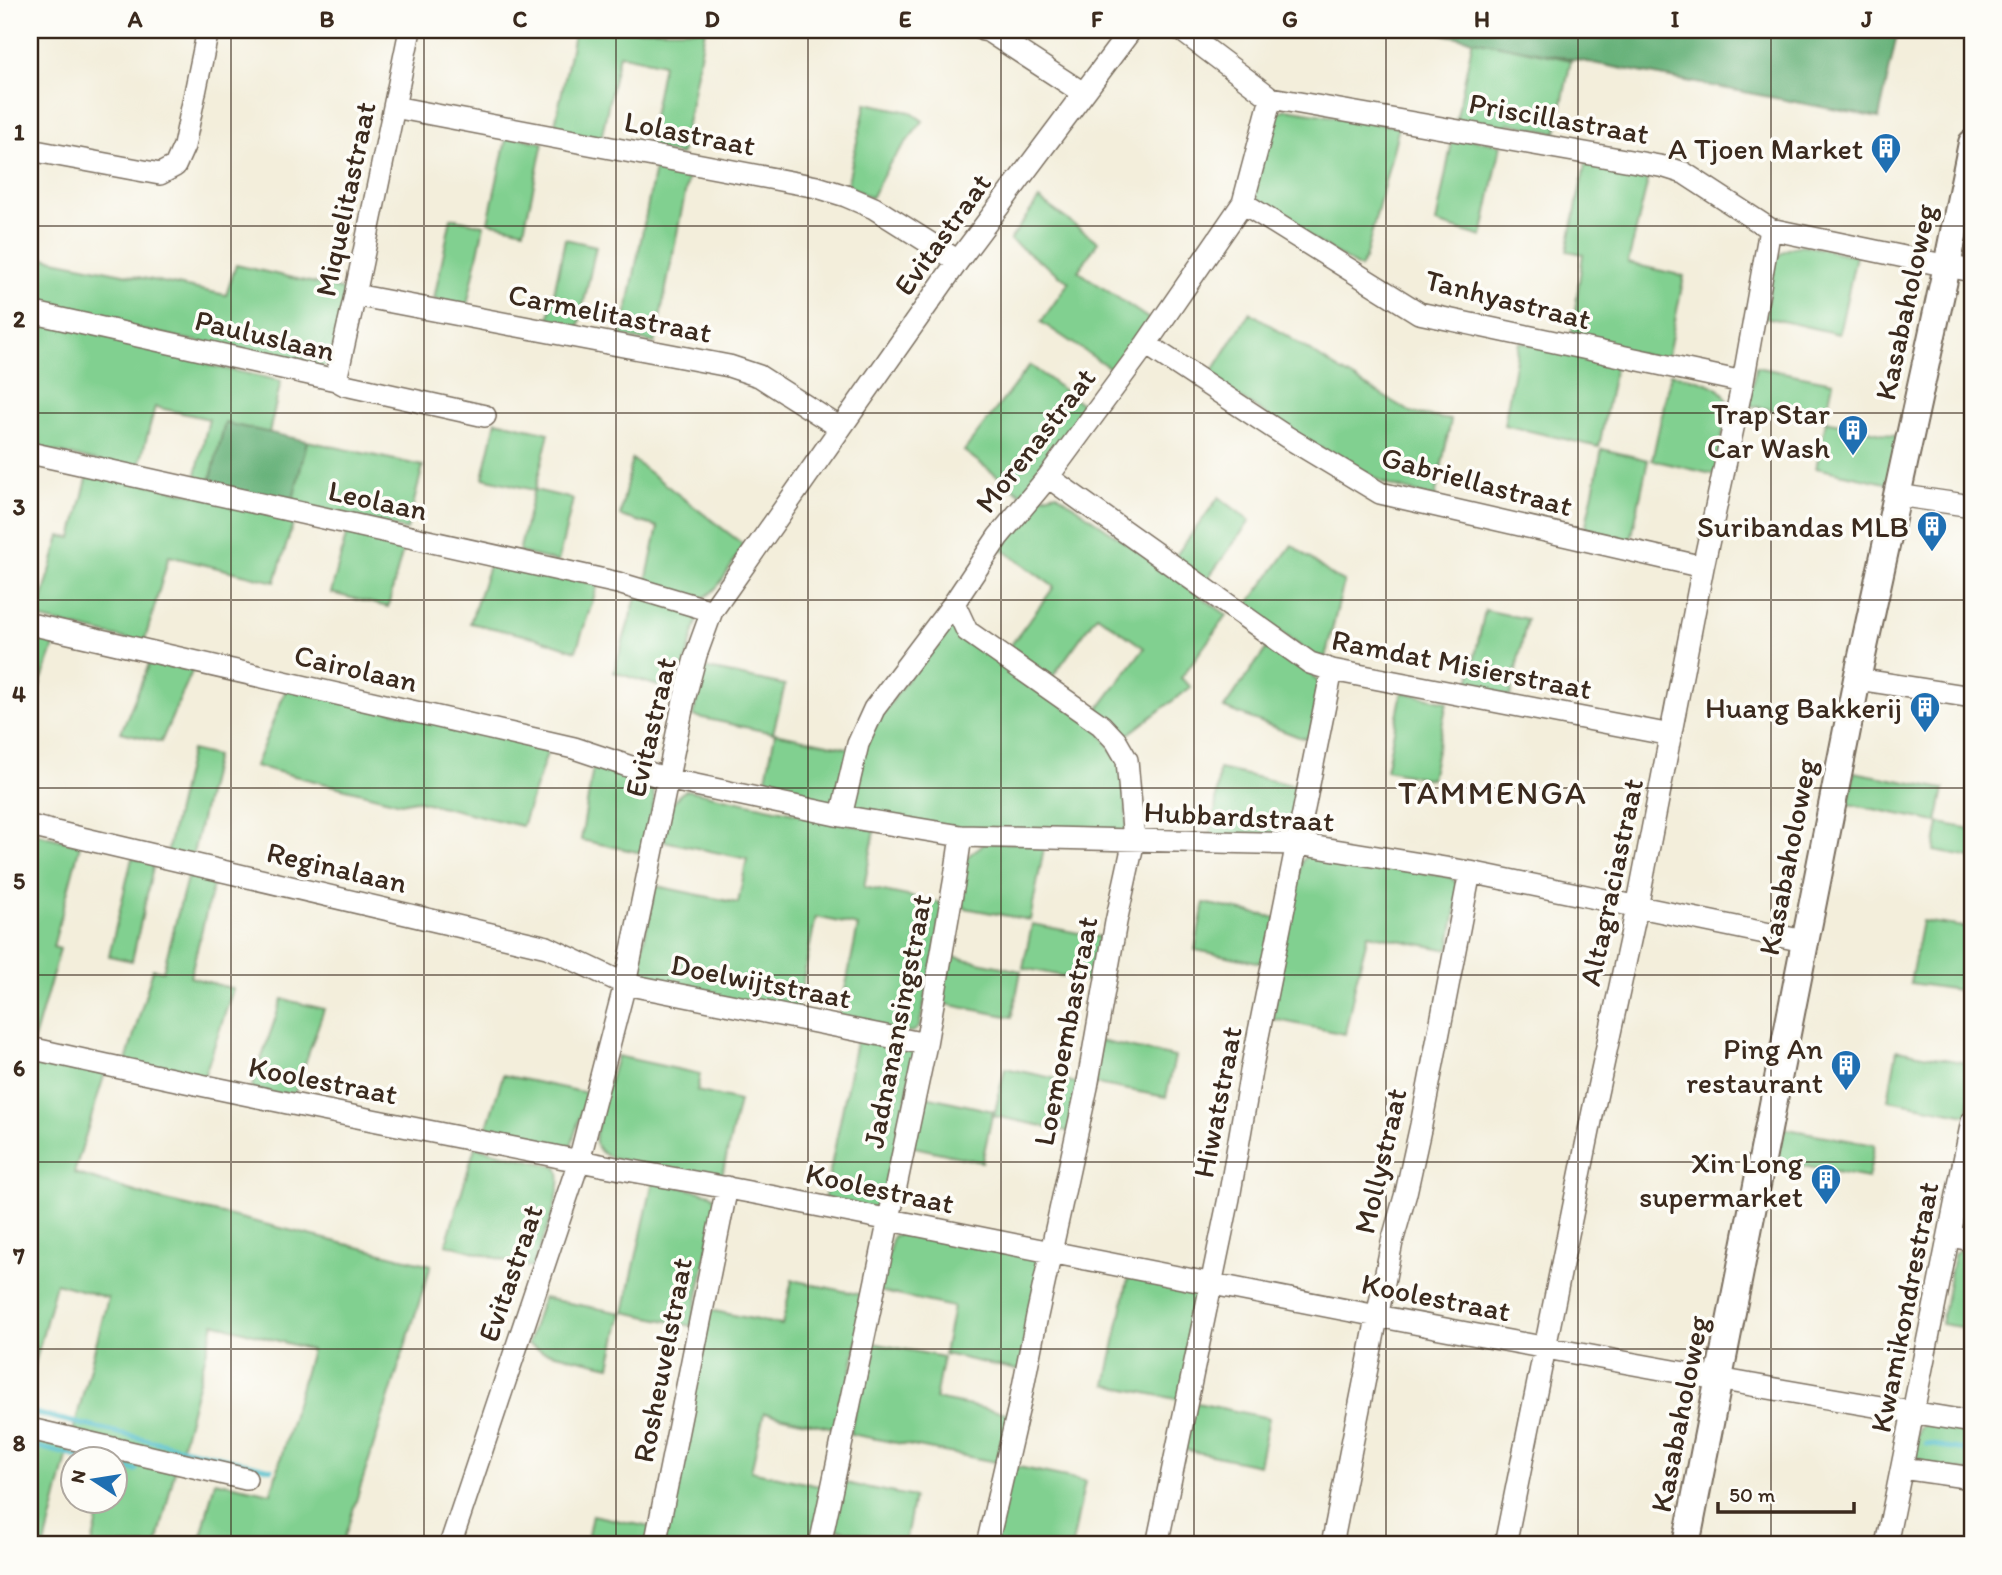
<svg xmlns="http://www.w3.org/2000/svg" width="2002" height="1575" viewBox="0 0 2002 1575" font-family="Itim,sans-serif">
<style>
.green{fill:#81d090;stroke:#5e7d57;stroke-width:2}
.forest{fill:#68b27a;stroke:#526e4c;stroke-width:2}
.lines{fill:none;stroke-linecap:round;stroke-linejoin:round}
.stream{stroke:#51beca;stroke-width:5}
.minor-casing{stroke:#7b6f60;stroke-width:24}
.tertiary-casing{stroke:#7b6f60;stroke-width:30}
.minor{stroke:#fff;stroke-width:21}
.tertiary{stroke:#fff;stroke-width:26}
.grid{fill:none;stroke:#3b2a1e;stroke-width:2;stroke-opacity:0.55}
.labels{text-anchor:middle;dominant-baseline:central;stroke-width:7;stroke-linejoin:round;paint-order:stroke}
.street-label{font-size:30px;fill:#3b2a1e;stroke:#fdfcf7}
.poi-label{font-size:30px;fill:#3b2a1e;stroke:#fdfcf7;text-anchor:end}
.quarter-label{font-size:33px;letter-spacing:2px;fill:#3b2a1e;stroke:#fdfcf7}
.neatline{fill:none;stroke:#3b2a1e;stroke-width:2.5}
.grid-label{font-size:23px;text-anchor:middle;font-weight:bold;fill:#3b2a1e}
</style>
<rect width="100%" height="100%" fill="#fdfcf7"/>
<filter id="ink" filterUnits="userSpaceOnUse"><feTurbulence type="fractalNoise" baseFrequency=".0143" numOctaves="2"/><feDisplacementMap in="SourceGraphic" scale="14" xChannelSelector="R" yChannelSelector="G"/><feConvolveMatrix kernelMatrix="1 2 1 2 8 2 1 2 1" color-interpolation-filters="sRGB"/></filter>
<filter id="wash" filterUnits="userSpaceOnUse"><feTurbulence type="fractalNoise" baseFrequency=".00686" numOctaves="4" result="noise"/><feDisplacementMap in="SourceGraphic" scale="28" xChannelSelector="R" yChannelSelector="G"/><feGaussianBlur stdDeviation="1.57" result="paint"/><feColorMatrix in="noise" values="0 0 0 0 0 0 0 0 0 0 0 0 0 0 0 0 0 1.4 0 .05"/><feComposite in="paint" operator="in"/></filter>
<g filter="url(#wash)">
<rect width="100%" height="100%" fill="#f3eedb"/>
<path class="green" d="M575,30H705L681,155L647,148L663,64L619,54L601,139L554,129Z
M1473,39L1571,60L1556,133L1508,123L1506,132L1456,121Z
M866,103L910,112L923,121L890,163L871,198L847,185Z
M1286,109L1399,127L1365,259L1360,268L1266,210L1254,191L1275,114Z
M507,135L543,143L524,230L488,222Z
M1453,136L1501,145L1482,237L1436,223Z
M1586,160L1650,172L1628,263L1684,276L1667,360L1571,339L1583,254L1567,251Z
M656,163L690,169L655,343L622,336Z
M1039,199L1098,242L1078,271L1152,321L1116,372L1041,322L1069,282L1010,240Z
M451,218L484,225L467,306L434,299Z
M565,239L596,246L578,330L548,323Z
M1803,245L1856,256L1839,334L1765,317L1775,261C1781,250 1791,247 1803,245Z
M30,255L226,295L236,265L349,291L333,360L322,368L30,306Z
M1250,312L1333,366L1412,413L1451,420L1435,498L1386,484L1298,436L1209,377Z
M46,322L210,358L208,365L281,381L269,433L225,423L209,486L194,483L209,419L155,407L138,470L30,446V373Z
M1519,342L1616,362L1599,447L1504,425Z
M1030,365L1090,410L1024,496L964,451Z
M1756,367L1833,382L1825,420L1748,405Z
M1671,373C1689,379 1722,381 1728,402L1716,475L1652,460Z
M496,421L549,433L535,490L573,499L558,562L519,552L534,490L483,478Z
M1826,421L1900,437L1890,484L1816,468Z
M307,441L423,466L407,530L292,504Z
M1602,449L1648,460L1630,545L1584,534Z
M632,459L744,545C735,558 719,592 704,597C692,601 659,590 645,586L658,527L620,516Z
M89,471L295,517L275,582L169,556L144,643L37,618L60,536L72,538Z
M1056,493L1227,615L1181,678L1191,687L1122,739L1096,712L1144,648L1097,615L1048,683L1005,653L1054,587L1001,548L1041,497Z
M1219,497L1250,521L1205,582L1174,558Z
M348,528L405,541L388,607L331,593Z
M1292,545L1334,577L1344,582L1325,658L1314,656L1246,607Z
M491,560L598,585L576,651L537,638L470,623Z
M637,594L694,613L698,618L677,692L614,672Z
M1485,610L1527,619L1510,697L1468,688Z
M949,620L1099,730L1124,771L1127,832L962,830L859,811L854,804L864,741Z
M30,629L58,635L30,712Z
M1269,645L1313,676L1319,683L1311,739L1299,737L1224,708Z
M152,657L194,667L161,742L121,732Z
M704,668L785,685L773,733L693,716Z
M287,687L549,748L522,826L415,800L401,803L255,766Z
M1402,692L1447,702L1431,779L1386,770Z
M775,733L852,749L833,802L826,806L763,794Z
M191,750L216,756L192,858L167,853Z
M594,761L653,782L654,801L642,853L581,840Z
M1219,769L1302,787L1292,834L1209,836L1214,822Z
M1854,772L1944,789L1937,822L1848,804Z
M687,790L875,830L864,887L946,904L919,1027L913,1032L838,1024L858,926L816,917L796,1014L645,981L640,975L642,949L656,886L738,903L747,859L664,841C668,821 667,799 687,790Z
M1939,823L1972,829V858L1934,851Z
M30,832L80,845L53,947L60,949L33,1043L30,1042Z
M986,843H1045L1030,920L965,908L957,901C962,870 956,860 986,843Z
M1307,855L1451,877L1460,888L1449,950L1368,934L1356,981L1345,1034L1273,1019L1279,965L1302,861Z
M132,858L154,863L132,961L109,956Z
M189,870L215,877L190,977L233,989L202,1083L125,1065L153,969L163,971Z
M1204,903L1277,918L1268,964L1195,950Z
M1922,921L1972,928V992L1910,983Z
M1032,924L1110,939L1101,984L1023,968Z
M950,956L1021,971L1012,1017L940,1003Z
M282,999L324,1009L293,1098L251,1089Z
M857,1037L916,1052L882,1211L824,1201Z
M1100,1041L1175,1057L1166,1097L1091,1083Z
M1897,1050L1972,1064V1086L1967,1115L1888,1100Z
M30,1056L105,1073L74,1173L161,1200L240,1218L431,1265L342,1545H199L215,1481L271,1493L311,1350L214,1323L179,1457L73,1432L108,1298L56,1283L30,1383Z
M617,1056L700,1074L697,1091L739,1101L721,1180L612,1158C604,1155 599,1152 596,1143C592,1131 613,1072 617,1056Z
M1005,1068L1082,1084L1072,1132L994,1116Z
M503,1075L587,1093L572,1143L568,1148L484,1137Z
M921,1095L993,1111L982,1162L910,1146Z
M1782,1128L1875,1145L1868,1178L1776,1161Z
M475,1147L554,1166L558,1169C566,1188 540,1246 532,1268L446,1244Z
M653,1181L711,1194L717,1201L692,1326L624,1312Z
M911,1231L1031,1257L1038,1261L1040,1266L1021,1371L944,1354L953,1307L878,1291L893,1236Z
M1972,1245V1329L1941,1324L1954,1254L1962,1247Z
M1129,1273L1198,1291L1201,1296L1181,1400L1106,1385Z
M792,1280L867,1296L839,1429L764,1413L751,1471L828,1488L815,1545H667L659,1543L709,1310L782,1325Z
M543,1298L622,1313L610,1366L542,1351L528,1344Z
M868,1342L943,1357L935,1399L1012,1414L1001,1463L850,1434Z
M1192,1402L1269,1418L1259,1465L1182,1449Z
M1926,1424L1972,1429V1472C1954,1469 1927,1469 1914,1455L1919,1428Z
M30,1432L71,1441L45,1545H30Z
M113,1454L175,1470L157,1545H92L102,1502H116V1460L112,1459Z
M1009,1465L1085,1481L1072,1545H993Z
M840,1482L914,1497L905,1543L831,1528Z
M592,1515L655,1528L651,1545H586Z"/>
<path class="forest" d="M1421,30H1898L1879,118Z
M225,423L307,441L292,504L209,486Z"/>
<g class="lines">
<path class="stream" d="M30,1412L271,1469
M1926,1444L1972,1451
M30,1445L92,1460
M116,1465L136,1470"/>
</g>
</g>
<g filter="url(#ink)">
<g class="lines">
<g class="minor-casing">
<path id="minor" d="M983,30L988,31L1083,93
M1181,30L1271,98L1665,167L1684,173L1770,229L1972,271
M394,107L817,187L846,196L874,208L958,261
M30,150L160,174L175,166L184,146L208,30
M1243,203L1419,313L1743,382
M355,295L729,366L759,376L839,427
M30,312L336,380L345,385L485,416
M1146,344L1287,437L1380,493L1703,567
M336,380L355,295L410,30
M30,453L618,583L712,611
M1048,477L1310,663L1332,670L1671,735
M1897,495L1972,506
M954,603L967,631L1101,725L1116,741L1127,760L1134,840L1116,922L1087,1087L1037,1316L1020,1402L987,1545
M30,624L574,748L667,779L841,816L961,836L1298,844L1470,872L1804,941
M1857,679L1972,697
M841,816L858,744L874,709L954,603L998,537L1048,477L1146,344L1243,203L1271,98
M30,826L547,947L625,984L926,1044
M30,1048C211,1089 393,1124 575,1160C643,1174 712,1184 780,1198C1177,1277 1573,1358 1972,1422
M1949,1236L1972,1240
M30,1429L246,1479
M1902,1468L1972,1478
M450,1545L579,1161L625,984L684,700L696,655L712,611L958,261L1131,30
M655,1545L727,1187
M820,1545L926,1044L955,877L961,836
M1157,1545L1229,1198L1251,1071L1332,670
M1332,1545L1392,1242L1406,1193L1421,1125L1470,872
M1505,1545L1592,1116L1637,908L1703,567L1743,382L1770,229
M1886,1545L1972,1121"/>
</g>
<g class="tertiary-casing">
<path id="tertiary" d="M1686,1545L1857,679L1947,266L1972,143"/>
</g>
<use href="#minor" class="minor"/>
<use href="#tertiary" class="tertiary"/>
</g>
</g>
<path class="grid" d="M231,30V1545M424,30V1545M616,30V1545M808,30V1545M1001,30V1545M1194,30V1545M1386,30V1545M1578,30V1545M1771,30V1545M30,226H1972M30,413H1972M30,600H1972M30,788H1972M30,975H1972M30,1162H1972M30,1349H1972"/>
<defs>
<g id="building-pin" transform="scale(1.575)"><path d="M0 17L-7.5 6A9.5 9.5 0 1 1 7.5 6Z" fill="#1f6fb2" stroke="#fdfcf7"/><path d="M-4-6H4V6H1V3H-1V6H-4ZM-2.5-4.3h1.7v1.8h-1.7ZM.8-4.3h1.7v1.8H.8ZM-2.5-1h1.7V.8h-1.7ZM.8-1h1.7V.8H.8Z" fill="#fff"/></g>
</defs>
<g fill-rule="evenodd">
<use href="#building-pin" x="1886" y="148"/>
<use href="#building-pin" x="1853" y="430"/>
<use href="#building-pin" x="1932" y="526"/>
<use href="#building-pin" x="1925" y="707"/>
<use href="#building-pin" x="1846" y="1065"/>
<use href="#building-pin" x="1826" y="1179"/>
</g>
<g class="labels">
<g class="street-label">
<text transform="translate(1559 118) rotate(10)">Priscillastraat</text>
<text transform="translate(690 133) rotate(11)">Lolastraat</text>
<text transform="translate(345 199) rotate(-78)">Miquelitastraat</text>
<text transform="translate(942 234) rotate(-54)">Evitastraat</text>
<text transform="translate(1508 299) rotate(14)">Tanhyastraat</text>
<text transform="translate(1905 302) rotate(-78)">Kasabaholoweg</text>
<text transform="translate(610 313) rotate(11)">Carmelitastraat</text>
<text transform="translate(265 335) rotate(13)">Pauluslaan</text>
<text transform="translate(1035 440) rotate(-52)">Morenastraat</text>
<text transform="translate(1477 481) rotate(15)">Gabriellastraat</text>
<text transform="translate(378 500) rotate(12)">Leolaan</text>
<text transform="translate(1462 664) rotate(11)">Ramdat Misierstraat</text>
<text transform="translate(356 668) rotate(13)">Cairolaan</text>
<text transform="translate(650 727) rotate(-77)">Evitastraat</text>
<text transform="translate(1239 816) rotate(3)">Hubbardstraat</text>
<text transform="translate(1787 857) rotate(-79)">Kasabaholoweg</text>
<text transform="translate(337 867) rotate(13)">Reginalaan</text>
<text transform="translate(1611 882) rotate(-78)">Altagraciastraat</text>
<text transform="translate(761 981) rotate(11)">Doelwijtstraat</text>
<text transform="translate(897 1021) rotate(-79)">Jadnanansingstraat</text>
<text transform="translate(1065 1031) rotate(-79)">Loemoembastraat</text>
<text transform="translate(323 1080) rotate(11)">Koolestraat</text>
<text transform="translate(1217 1102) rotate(-79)">Hiwatstraat</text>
<text transform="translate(1380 1161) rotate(-77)">Mollystraat</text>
<text transform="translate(880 1188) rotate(12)">Koolestraat</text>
<text transform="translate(510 1273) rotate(-71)">Evitastraat</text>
<text transform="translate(1436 1297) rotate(11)">Koolestraat</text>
<text transform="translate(1904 1307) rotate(-79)">Kwamikondrestraat</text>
<text transform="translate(662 1360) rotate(-79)">Rosheuvelstraat</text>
<text transform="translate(1679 1414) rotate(-79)">Kasabaholoweg</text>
</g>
<g class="poi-label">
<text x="1863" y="148">A Tjoen Market</text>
<text x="1830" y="413">Trap Star<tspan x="1830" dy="34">Car Wash</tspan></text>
<text x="1909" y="526">Suribandas MLB</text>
<text x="1902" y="707">Huang Bakkerij</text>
<text x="1823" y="1048">Ping An<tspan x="1823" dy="34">restaurant</tspan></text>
<text x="1803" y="1162">Xin Long<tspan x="1803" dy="34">supermarket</tspan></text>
</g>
<g class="quarter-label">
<text x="1493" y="792">TAMMENGA</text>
</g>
</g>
<rect width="2002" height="1575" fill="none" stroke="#fdfcf7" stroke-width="77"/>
<g transform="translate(94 1480) rotate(282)"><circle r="33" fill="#fdfcf7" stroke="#afa8a0" stroke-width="2"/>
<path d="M0-5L12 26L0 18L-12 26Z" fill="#1f6fb2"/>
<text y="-10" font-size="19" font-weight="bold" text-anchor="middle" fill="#3b2a1e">N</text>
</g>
<path d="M1718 1502v10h136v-10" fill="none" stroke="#3b2a1e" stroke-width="3.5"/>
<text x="1729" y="1502" font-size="21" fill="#3b2a1e" stroke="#fdfcf7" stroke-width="5" paint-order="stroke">50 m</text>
<rect x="38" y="38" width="1926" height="1498" class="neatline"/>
<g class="grid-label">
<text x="135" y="27">A</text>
<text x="327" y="27">B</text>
<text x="520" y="27">C</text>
<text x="712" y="27">D</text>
<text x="905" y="27">E</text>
<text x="1097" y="27">F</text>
<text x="1290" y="27">G</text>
<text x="1482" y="27">H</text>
<text x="1675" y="27">I</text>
<text x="1867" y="27">J</text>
<text x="19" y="140">1</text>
<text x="19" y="327">2</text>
<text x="19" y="515">3</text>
<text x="19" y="702">4</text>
<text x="19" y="889">5</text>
<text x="19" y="1076">6</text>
<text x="19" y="1264">7</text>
<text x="19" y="1451">8</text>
</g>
</svg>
